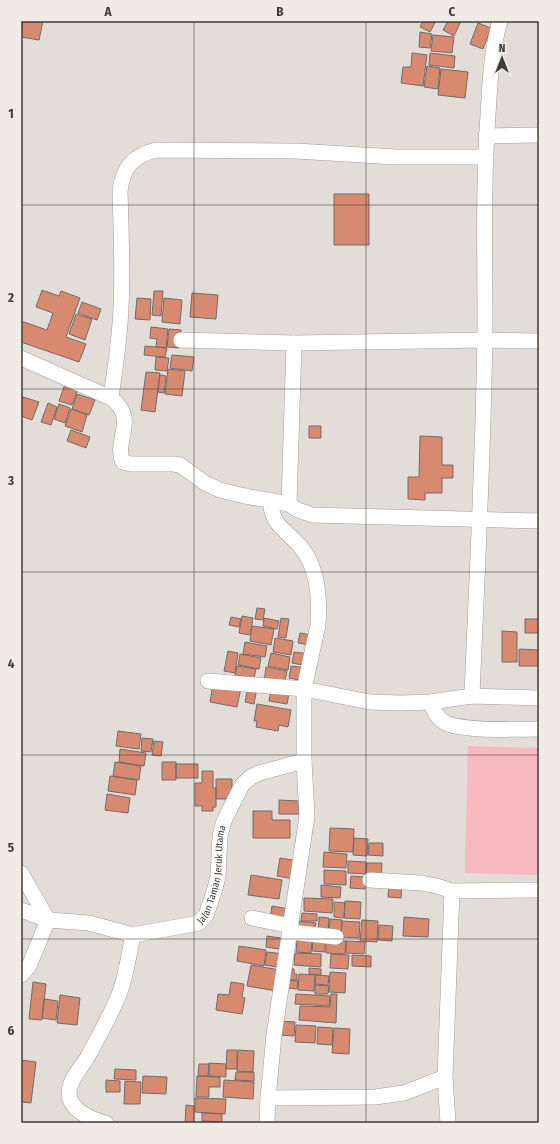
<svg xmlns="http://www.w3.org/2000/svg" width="560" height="1144" viewBox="0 0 560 1144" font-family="'Fira Sans Condensed',sans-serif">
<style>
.green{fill:#f8b9c1}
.building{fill:#d78a70;stroke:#726b69}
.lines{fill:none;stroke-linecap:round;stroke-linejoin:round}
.minor-casing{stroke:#a19c97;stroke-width:16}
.minor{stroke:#fff;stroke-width:15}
.grid{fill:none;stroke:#3e3c39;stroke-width:1;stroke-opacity:0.55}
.labels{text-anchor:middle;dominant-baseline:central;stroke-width:4;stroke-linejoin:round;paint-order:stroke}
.street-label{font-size:10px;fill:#3e3c39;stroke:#f0ebe5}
.neatline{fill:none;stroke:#3e3c39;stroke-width:1.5}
.grid-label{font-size:13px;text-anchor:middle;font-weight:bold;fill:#3e3c39}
</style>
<rect width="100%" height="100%" fill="#e3ddd8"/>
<path class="green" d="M468,746L539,748V875L465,873Z"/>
<path class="building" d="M23,21H43L39,40L21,37Z
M423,21H436L430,32L420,27Z
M448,21H461L454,36L443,30Z
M478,23L491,28L483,49L470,44Z
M420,32L432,34L430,48L419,47Z
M433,35L454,37L452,53L431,51Z
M412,53L427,55L423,86L401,83L403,67H411Z
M430,53L455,56L454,68L429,65Z
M427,66L440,68L438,89L424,87Z
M441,69L468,72L465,98L438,95Z
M334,194H369V245H334Z
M42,290L59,296L61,291L80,298L66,337L86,344L79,362L21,342V321L47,330L53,313L36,307Z
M154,291H163L161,316L152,315Z
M192,293L218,295L216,319L190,317Z
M137,298L151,299L150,320L135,319Z
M164,298L182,300L180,324L162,322Z
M82,302L101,309L97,320L78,313Z
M76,314L92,319L85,340L69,334Z
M151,327L168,329L166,348L156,347L157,339L150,338Z
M169,329L181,330L179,348L167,347Z
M145,346L167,348L165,357L144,355Z
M172,355L194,357L192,371L170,368Z
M156,357L169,358L167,371L155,370Z
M168,369L185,371L182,396L165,394Z
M146,372L160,373L155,412L141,410Z
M160,375L166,376L164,393L158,392Z
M65,384L78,389L72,405L59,401Z
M77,394L95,400L89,415L72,409Z
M23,397L39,402L32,420L21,416V402Z
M48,403L57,407L51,425L41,422Z
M59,404L70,408L65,423L54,419Z
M71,409L87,415L82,432L65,426Z
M309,426H321V438H309Z
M71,430L90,437L86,448L67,441Z
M420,436L442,437V465H453V478H442V493H425V500L408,499V477H419Z
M257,608L265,609L263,620L255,619Z
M242,616L253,618L250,635L239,633Z
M231,617L241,619L239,627L229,625Z
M264,618L279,621L277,629L263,626Z
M281,618L289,619L286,638L278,637Z
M525,619H539V633H525Z
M252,626L274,629L271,645L250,641Z
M502,631L517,632V662H502Z
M300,633L311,635L310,645L298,643Z
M275,638L293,641L291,655L273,652Z
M245,642L267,646L265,657L243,654Z
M519,649L539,650V666H519Z
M228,651L238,653L235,673L224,671Z
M294,652L310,654L308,666L292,663Z
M271,653L290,657L288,670L268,666Z
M240,654L261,658L259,669L238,665Z
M237,666L256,669L254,678L235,675Z
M291,666L307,668L305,681L289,678Z
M266,667L287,671L284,685L264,682Z
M213,684L241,688L237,707L210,702Z
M248,687L257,688L254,704L245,702Z
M271,690L289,693L287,704L269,701Z
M257,704L291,710L288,727L279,725L278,731L256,727L257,721H254Z
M118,731L141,734L139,749L116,746Z
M142,738L153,739L151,752L141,751Z
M154,741L163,742L161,756L152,755Z
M120,749L146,753L144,766L119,762Z
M115,762L141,766L139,780L113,776Z
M162,762H176V780H162Z
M176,764H198V778H176Z
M202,771H213V788H216V807H213V811H202V806H195V783H202Z
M110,776L137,780L135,795L108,791Z
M216,779H232V799H216Z
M107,794L130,798L128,813L105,810Z
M279,800L299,801V814H279Z
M253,811H272V820H290V838H253Z
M330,828L354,829L353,852L329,851Z
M354,838L368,839L367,856L353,855Z
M369,843H383V856L368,855Z
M324,852L347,854L346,868L323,867Z
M280,858L298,861L295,879L277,876Z
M348,861L366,862V874L348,873Z
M367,863H382L381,880L366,879Z
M324,870L346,871V885L324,884Z
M251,875L282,880L279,899L248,895Z
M351,876L365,877V889L350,888Z
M389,883H402L401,898L388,897Z
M321,885L341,887L340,898L321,897Z
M304,898L333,899L332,913L304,911Z
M345,901L361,902L360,919L344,918Z
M334,902L345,903L344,918L334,917Z
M272,906L289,909L287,923L270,920Z
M302,913L317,914V921H301Z
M319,917L329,918L328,933H318Z
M404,917L429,919L428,937L403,936Z
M330,919L342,920L341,936L329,935Z
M362,920L378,921L377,942L360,941Z
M299,921L316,923L314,932L297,929Z
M342,921L360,922L359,938L341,937Z
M379,925L393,926L392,941L378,940Z
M267,936L287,939L285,950L266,947Z
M297,940H312L311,953L296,952Z
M313,940L325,941V952L312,951Z
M326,940L346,941L345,954L326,953Z
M346,941L365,942L364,954L346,953Z
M239,946L266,950L264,966L237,961Z
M267,952L284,954L282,968L265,965Z
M295,953L321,954V967L294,965Z
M331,954L349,955L348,969L330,968Z
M352,955L371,956V967L352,966Z
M251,965L280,970L277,991L247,986Z
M309,968L321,969V975L309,974Z
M289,969H294V974H297V980H288Z
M330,972L346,973L345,993L329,992Z
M299,974L315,975L314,991L298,990Z
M316,975L329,976L328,985L315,984Z
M288,980L298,981L297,989L287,988Z
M33,982L46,984L42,1020L29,1019Z
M231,982L244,984L242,997L245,998L242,1014L216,1010L218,994L229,995Z
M315,985L329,986L328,994H315Z
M296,994L330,996L329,1006L295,1004Z
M331,994H337L336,1023L299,1020L300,1006L330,1007Z
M60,995L80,998L77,1025L57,1023Z
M44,999L58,1001L56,1020L42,1018Z
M280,1021L295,1022L294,1036L279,1035Z
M296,1025L316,1026L315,1043L295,1042Z
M318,1027L333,1028L332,1045L317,1044Z
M334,1028L350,1029L349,1054L332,1053Z
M227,1050H237V1069H226Z
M238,1050L254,1051L253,1072L237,1071Z
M21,1060L36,1062L31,1103L21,1102Z
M209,1063L226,1064V1077L209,1076Z
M199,1064H209L208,1076H198Z
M115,1069L136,1070V1080L114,1079Z
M236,1072H254V1081L235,1080Z
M143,1076L167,1077L166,1094L142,1093Z
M197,1076L220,1077V1087H209V1097H196Z
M106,1080L120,1081V1092H106Z
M224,1080L254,1082L253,1099L223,1097Z
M125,1081L141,1082L140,1104H124Z
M195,1098L226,1099L225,1114L195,1112Z
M186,1105L194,1106V1123H185Z
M202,1113L222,1114V1122L202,1121Z"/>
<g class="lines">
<g class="minor-casing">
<g id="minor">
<path d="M486,136L539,135"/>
<path d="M181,340L294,343L485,340L539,341"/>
<path d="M21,358L111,398C139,419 113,441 123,462L131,464H174L180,465L205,483L220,490L245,496L289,504L298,510L312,515L539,521"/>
<path d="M111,398C115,368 120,338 121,307C123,269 121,230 120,191C123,167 133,156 156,150L296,151L396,157H486"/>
<path d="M289,504L294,343"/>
<path d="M208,681L304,689L370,702L401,703L430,702L472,696L539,698"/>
<path d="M472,696C477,572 484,447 485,323C485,254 483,184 488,115C490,83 491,52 500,21"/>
<path d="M430,702C433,709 437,718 444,722C461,732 517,729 539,729"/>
<path d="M21,873L48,920L29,966L21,975"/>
<path d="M370,880L421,883L437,886L452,891L539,890"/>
<path id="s1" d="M21,910L48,920L89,923L133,935L199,923L206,915L213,895L218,877L220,836L224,821L242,785L251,777L259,773L304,761"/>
<path d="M252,918L291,926"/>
<path d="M290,932L336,937"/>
<path d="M268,1098L375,1097L404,1093L445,1077"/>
<path d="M106,1123C92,1120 69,1110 69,1093C69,1080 81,1068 87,1058C96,1041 106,1024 114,1006C125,984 128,959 133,935"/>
<path d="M267,1123L268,1098L274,1035L307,816L304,761V689L318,625C320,598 318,567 300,546C284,528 273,527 270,501"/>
<path d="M448,1123L445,1077L452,891"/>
</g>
</g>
<use href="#minor" class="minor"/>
</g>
<path class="grid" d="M194,21V1123M366,21V1123M21,205H539M21,389H539M21,572H539M21,755H539M21,939H539"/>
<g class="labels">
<g class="street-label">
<text stroke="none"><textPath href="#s1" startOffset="234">Jalan Taman Jeruk Utama</textPath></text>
</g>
</g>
<rect width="560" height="1144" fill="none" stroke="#f0ebe5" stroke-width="44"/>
<g transform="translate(502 58)" stroke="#f0ebe5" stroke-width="3" paint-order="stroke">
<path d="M0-3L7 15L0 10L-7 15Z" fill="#3e3c39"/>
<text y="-6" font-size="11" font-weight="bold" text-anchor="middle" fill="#3e3c39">N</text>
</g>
<rect x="22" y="22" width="516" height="1100" class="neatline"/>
<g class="grid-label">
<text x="108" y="16">A</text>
<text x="280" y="16">B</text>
<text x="452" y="16">C</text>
<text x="11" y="118">1</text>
<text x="11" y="302">2</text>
<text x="11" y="485">3</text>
<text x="11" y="668">4</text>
<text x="11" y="852">5</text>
<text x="11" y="1035">6</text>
</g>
</svg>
